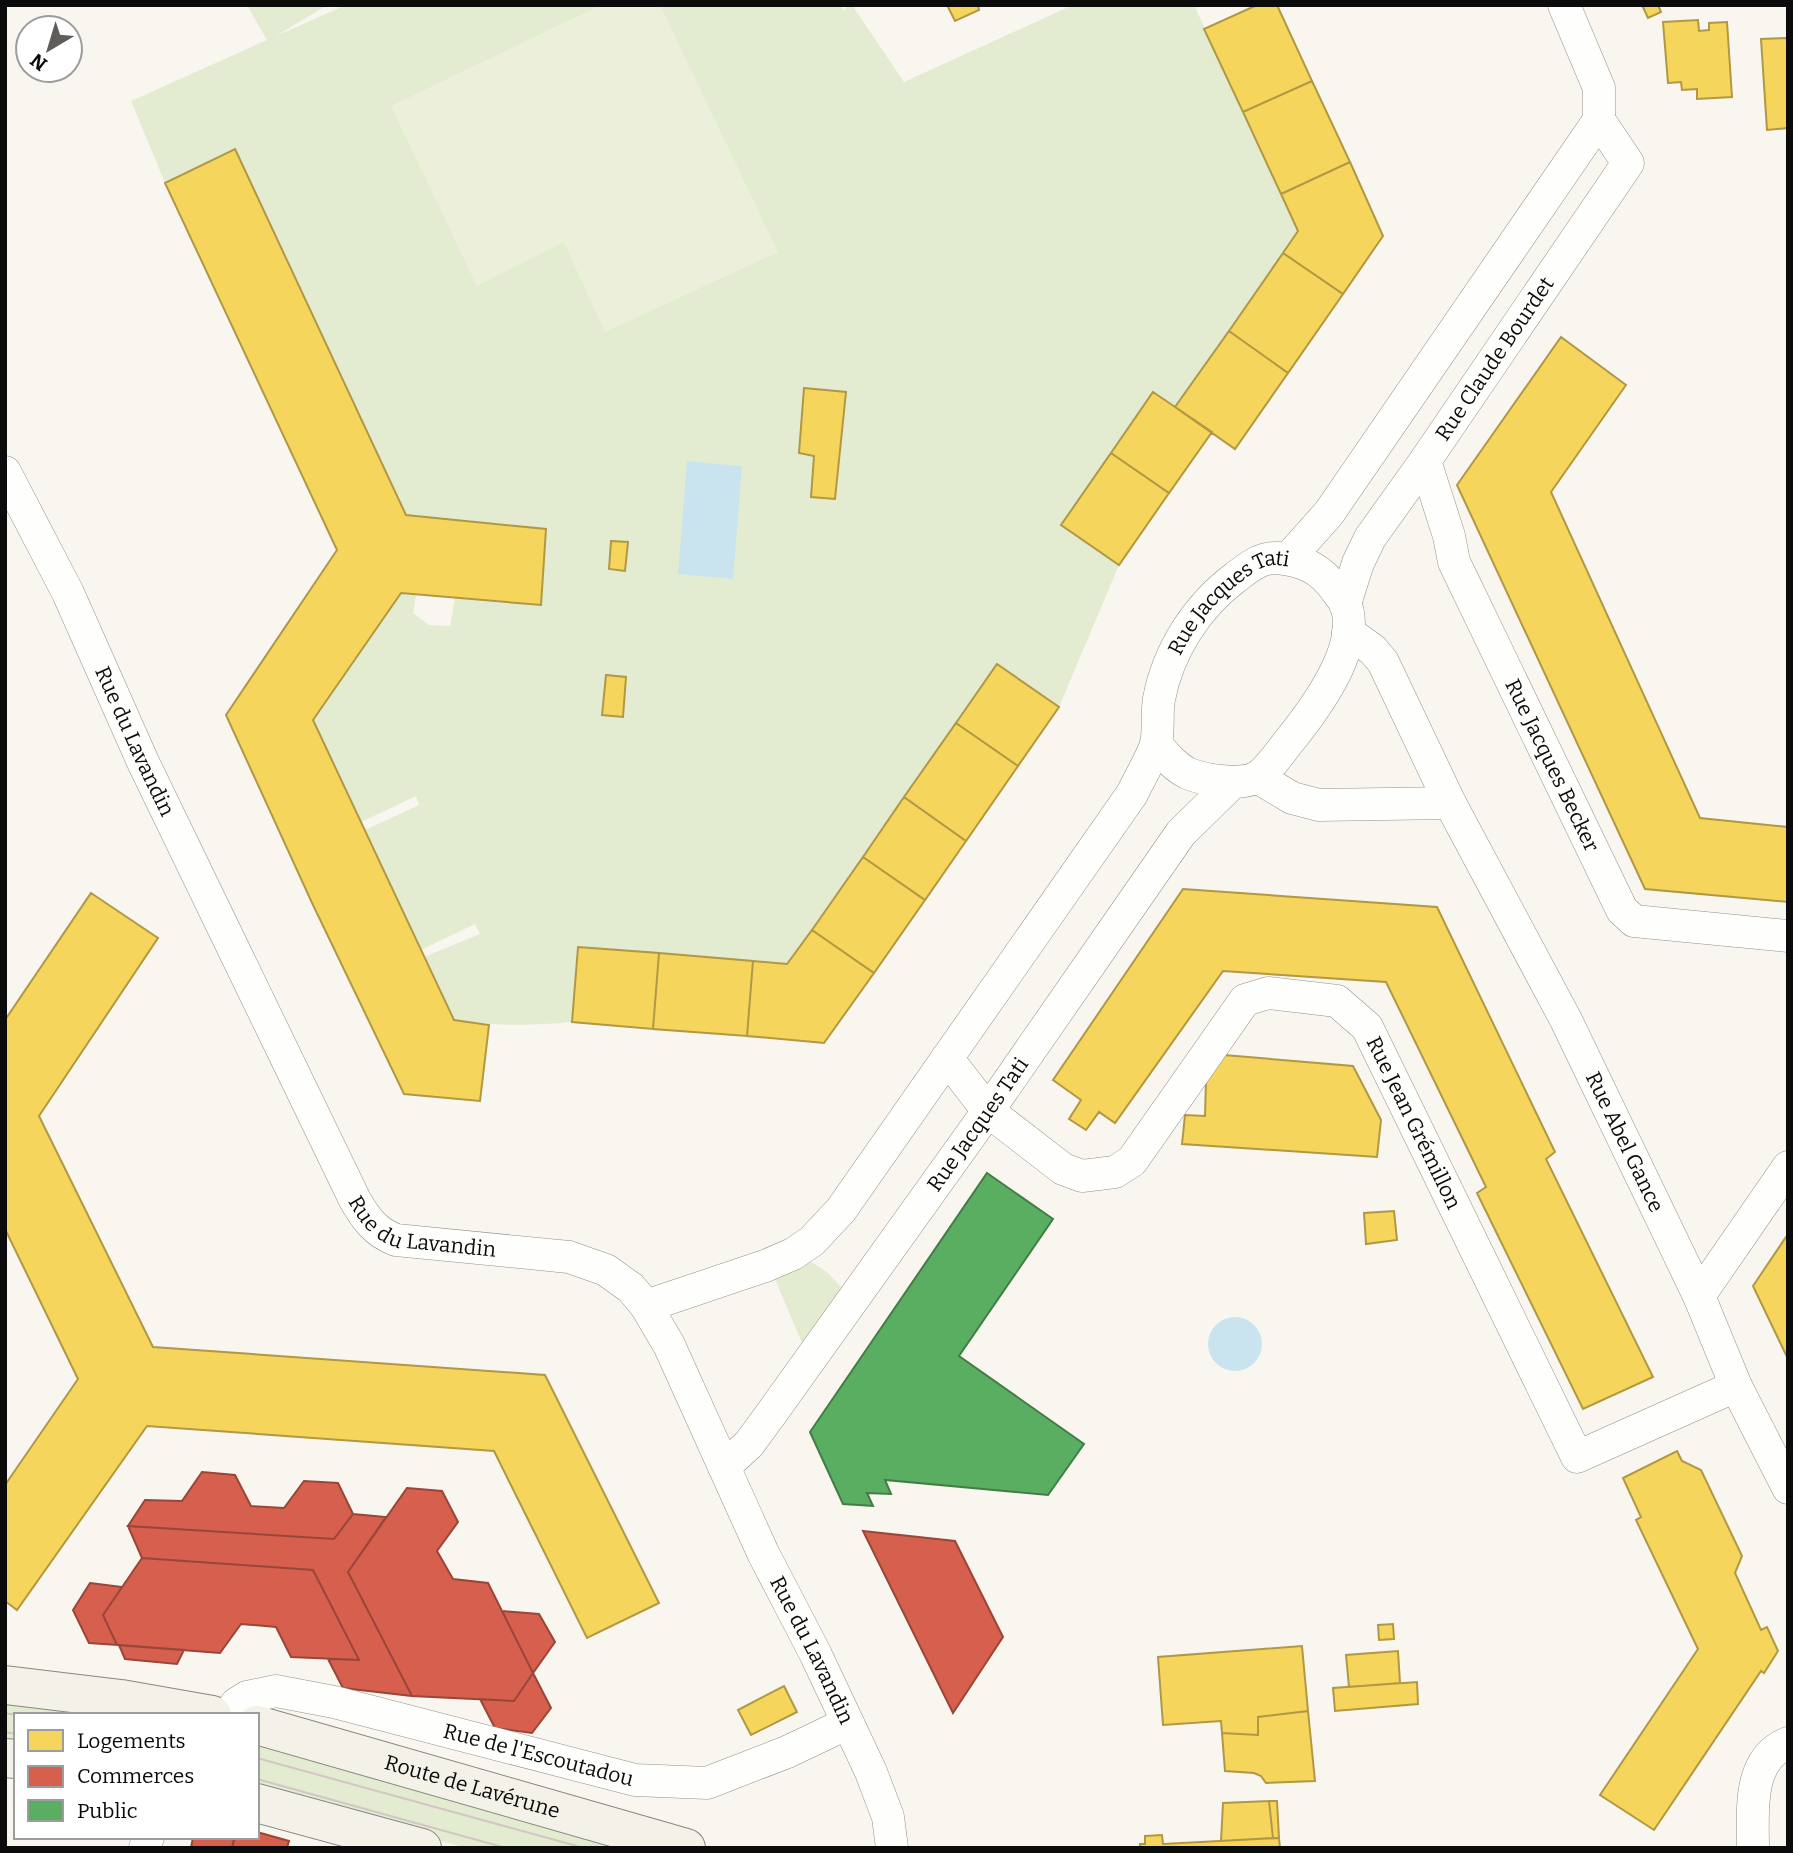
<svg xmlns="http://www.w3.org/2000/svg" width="1793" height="1853" viewBox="0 0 1793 1853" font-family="Bitter,serif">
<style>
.green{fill:#e3ecd1}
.pitch{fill:#ecf0db}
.water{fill:#c9e4ef}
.homes{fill:#f6d55c;stroke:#b09844;stroke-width:2}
.shops{fill:#d6604d;stroke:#994639;stroke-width:2}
.public{fill:#5aae61;stroke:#427d47;stroke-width:2}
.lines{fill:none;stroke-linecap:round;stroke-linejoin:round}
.street-casing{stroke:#92918e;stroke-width:33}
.secondary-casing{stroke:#898784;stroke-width:40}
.street{stroke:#fefefd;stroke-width:32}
.secondary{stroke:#f3f1e8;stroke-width:38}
.tram{stroke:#d4c6c5;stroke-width:2}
.labels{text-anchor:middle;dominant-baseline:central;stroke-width:7;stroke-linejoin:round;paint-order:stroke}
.street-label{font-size:21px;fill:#0b0b0b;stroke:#fff}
</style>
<rect width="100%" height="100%" fill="#f9f6ef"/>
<path class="green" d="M247,5H327L276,36L346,5H840L844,11L848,5H852L904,82L1073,5H1194L1298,231L1175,407L1153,392L1061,524L1119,565L1059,707L996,665L787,964L577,946L572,1022C531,1026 494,1026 454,1020L424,957L480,934L475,924L421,950L365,830L419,805L416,796L361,822L313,720L401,593L416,595L413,613L429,625L450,626L455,598L540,605L406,515L236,150L165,183L131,101L267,40Z
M810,1261L827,1272L842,1288L805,1350L774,1277Z
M5,1697L103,1715H16V1747L5,1745Z
M257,1738L639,1848H467L257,1791Z"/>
<path class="pitch" d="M601,5H660L778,252L605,332L564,242L477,286L391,106Z"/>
<path class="water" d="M687,461L742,466L733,579L678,574Z
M1208 1344a27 27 0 1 1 54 0a27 27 0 1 1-54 0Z"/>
<path class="homes" d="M947,5H978L979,10L955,21Z
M1257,5H1277L1312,81L1243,112L1204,29Z
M1642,5H1658L1661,12L1648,18Z
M1698,20L1699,31L1709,30V23L1727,22L1732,97L1697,99V89L1682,90L1681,82L1668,83L1663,22Z
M1787,38L1788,128L1767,130L1761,39Z
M1312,81L1350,162L1281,194L1243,112Z
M235,149L406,515L546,529L541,605L401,593L313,720L454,1020L489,1025L480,1101L404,1094L313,905L226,715L337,550L165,183Z
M1350,162L1383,236L1343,294L1283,253L1298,231L1281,194Z
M1283,253L1343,294L1288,373L1229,331Z
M1229,331L1288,373L1235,449L1175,407Z
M1561,337L1626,385L1551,492L1700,818L1788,827V902L1645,889L1457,485Z
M804,388L846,392L835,499L811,497L814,456L799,453Z
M1153,392L1212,432L1169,493L1111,453Z
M1111,453L1169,493L1119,565L1061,525Z
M611,541L628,542L625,571L609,569Z
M997,664L1059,707L1018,766L956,723Z
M606,675L626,677L623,717L602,715Z
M956,723L1018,766L966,841L904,797Z
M904,797L966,841L925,900L863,857Z
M863,857L925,900L874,973L812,930Z
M1183,889L1437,907L1555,1152L1546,1159L1653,1377L1583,1409L1477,1193L1486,1187L1386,982L1223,971L1115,1123L1099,1112L1086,1130L1069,1119L1081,1100L1053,1080Z
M91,893L158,938L39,1116L153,1347L545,1375L659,1603L587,1638L494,1451L147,1426L17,1610L5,1601V1485L78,1379L5,1229V1020Z
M812,930L874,973L824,1043L747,1036L753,961L787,964Z
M578,947L659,953L653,1029L572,1022Z
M659,953L753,961L747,1036L653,1029Z
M1224,1055L1353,1066L1381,1120L1377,1157L1182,1144L1185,1115L1205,1116L1206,1080Z
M1394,1211L1397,1240L1366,1244L1364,1213Z
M1788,1234V1359L1753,1286Z
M1677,1451L1682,1461L1701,1470L1742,1556L1735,1573L1761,1630L1767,1627L1778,1651L1764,1673L1761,1671L1654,1830L1600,1795L1698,1649L1636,1520L1641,1517L1623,1478Z
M1393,1624L1394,1639L1379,1640L1378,1625Z
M1302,1646L1308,1711L1258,1717V1735L1222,1733L1221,1721L1163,1725L1158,1657Z
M1398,1651L1400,1683L1349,1687L1346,1655Z
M1417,1682L1418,1704L1335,1711L1333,1688Z
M784,1686L797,1712L751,1735L738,1710Z
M1308,1711L1315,1781L1266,1783L1261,1776L1254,1773L1225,1771L1222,1733L1258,1735V1717Z
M1269,1801H1277L1279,1838H1273Z
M1269,1801L1273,1838L1221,1841L1223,1803Z
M1162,1835L1163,1844L1279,1838L1280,1848H1140V1844H1145V1836Z"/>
<path class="shops" d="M202,1472L235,1475L251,1506L284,1508L304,1481L338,1483L353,1514L334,1539L128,1526L145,1500L182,1501Z
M407,1488L442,1491L458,1522L437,1551L453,1579L488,1583L533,1673L514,1701L412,1696L348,1572Z
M353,1514L386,1517L348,1572L412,1696L343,1688L328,1659L359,1660L313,1570L142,1558L128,1526L334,1539Z
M863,1531L955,1541L1003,1637L953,1713Z
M142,1558L313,1570L359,1660L291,1657L276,1627L241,1624L220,1653L117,1645L103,1615Z
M90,1583L122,1587L103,1615L117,1645L89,1643L73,1610Z
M502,1611L539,1614L555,1642L533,1673Z
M119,1645L184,1650L177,1664L125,1659Z
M533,1673L551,1708L532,1733L495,1728L480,1699L514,1701Z
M257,1832L289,1841L287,1848H232L235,1837H257Z
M193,1837H227L234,1839L232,1848H191Z"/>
<path class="public" d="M987,1173L1053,1219L959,1356L1084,1444L1048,1495L885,1480L891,1494L867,1493L873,1506L843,1504L810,1432Z"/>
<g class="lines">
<g class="street-casing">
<g id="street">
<path id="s1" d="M1425,461L1449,536L1454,562L1622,910L1634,921L1788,936"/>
<path id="s2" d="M5,472L68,593L143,762L355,1200C366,1219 375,1232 396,1240L569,1257L606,1270L631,1288L646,1306L669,1345L763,1553L815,1653L871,1772L888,1817L892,1848"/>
<path d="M1288,559L1329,513L1599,120V88L1564,5"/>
<path id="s3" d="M1345,604L1358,563L1370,538L1425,461L1628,163L1599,120"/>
<path id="s4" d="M1348,632L1373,650L1383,662L1450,803L1566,1020L1699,1296L1736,1386L1788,1488"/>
<path d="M1257,777L1292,798L1319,805L1450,803"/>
<path id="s5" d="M947,1058L988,1111L1063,1169L1082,1176L1115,1172L1132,1161L1245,1000L1268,993L1337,1001L1367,1027L1577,1457L1736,1386"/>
<path d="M1699,1296L1788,1167"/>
<path id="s6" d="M646,1306L765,1266L793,1254L812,1241L841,1210L1132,794C1139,779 1149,763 1155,747C1160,732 1156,714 1159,699C1168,651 1197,606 1236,577C1249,567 1261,557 1278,558C1304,561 1320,568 1336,590C1338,594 1343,598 1345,603C1363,645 1315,709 1290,740C1281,751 1271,767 1259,776C1244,787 1203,780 1187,773C1174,766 1165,755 1156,744"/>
<path id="s7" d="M724,1467L749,1444L771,1414L988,1111L1181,833L1233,782"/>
<path id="s8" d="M229,1715L236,1704L247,1697L276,1691L334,1702L635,1780L707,1783L787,1752L848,1723"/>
<path d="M145,1848L148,1837"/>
<path d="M1753,1848C1753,1812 1747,1759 1788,1743"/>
</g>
</g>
<g class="secondary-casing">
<g id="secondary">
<path d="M5,1685L121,1699L212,1715"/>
<path id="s9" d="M257,1725L686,1848"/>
<path d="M5,1758L16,1759"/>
<path d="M257,1803L422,1848"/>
</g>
</g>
<use href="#street" class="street"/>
<use href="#secondary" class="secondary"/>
<path class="tram" d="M5,1713L16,1715
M5,1732L16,1734
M257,1758L584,1848
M257,1779L506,1848"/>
</g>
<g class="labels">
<g class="street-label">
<text stroke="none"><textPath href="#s3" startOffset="289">Rue Claude Bourdet</textPath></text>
<text stroke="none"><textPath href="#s6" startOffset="957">Rue Jacques Tati</textPath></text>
<text stroke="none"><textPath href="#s2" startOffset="299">Rue du Lavandin</textPath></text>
<text stroke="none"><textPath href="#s1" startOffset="331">Rue Jacques Becker</textPath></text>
<text stroke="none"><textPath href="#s5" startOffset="672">Rue Jean Grémillon</textPath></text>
<text stroke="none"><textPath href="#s7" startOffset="427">Rue Jacques Tati</textPath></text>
<text stroke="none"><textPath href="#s4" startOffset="584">Rue Abel Gance</textPath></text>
<text stroke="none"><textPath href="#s2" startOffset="886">Rue du Lavandin</textPath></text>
<text stroke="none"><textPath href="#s2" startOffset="1516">Rue du Lavandin</textPath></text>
<text stroke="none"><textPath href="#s8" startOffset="326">Rue de l'Escoutadou</textPath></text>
<text stroke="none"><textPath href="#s9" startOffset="224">Route de Lavérune</textPath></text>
</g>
</g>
<rect width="1793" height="1853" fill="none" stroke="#0b0b0b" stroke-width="14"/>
<rect x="14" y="1713" width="245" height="126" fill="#ffffff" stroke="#9d9d9d" stroke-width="2"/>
<rect x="28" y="1730" width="35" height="21" fill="#f6d55c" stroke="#9d9d9d" stroke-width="2"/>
<text x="77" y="1748" font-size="21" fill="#0b0b0b">Logements</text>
<rect x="28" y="1766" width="35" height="21" fill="#d6604d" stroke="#9d9d9d" stroke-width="2"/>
<text x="77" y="1783" font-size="21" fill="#0b0b0b">Commerces</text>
<rect x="28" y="1800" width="35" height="21" fill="#5aae61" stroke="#9d9d9d" stroke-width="2"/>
<text x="77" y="1818" font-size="21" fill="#0b0b0b">Public</text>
<g transform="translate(49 49) rotate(218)"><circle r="33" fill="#ffffff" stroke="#9d9d9d" stroke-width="2"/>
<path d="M0-5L12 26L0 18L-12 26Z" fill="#5e5d5b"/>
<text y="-10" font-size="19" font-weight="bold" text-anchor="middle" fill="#0b0b0b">N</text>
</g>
</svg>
